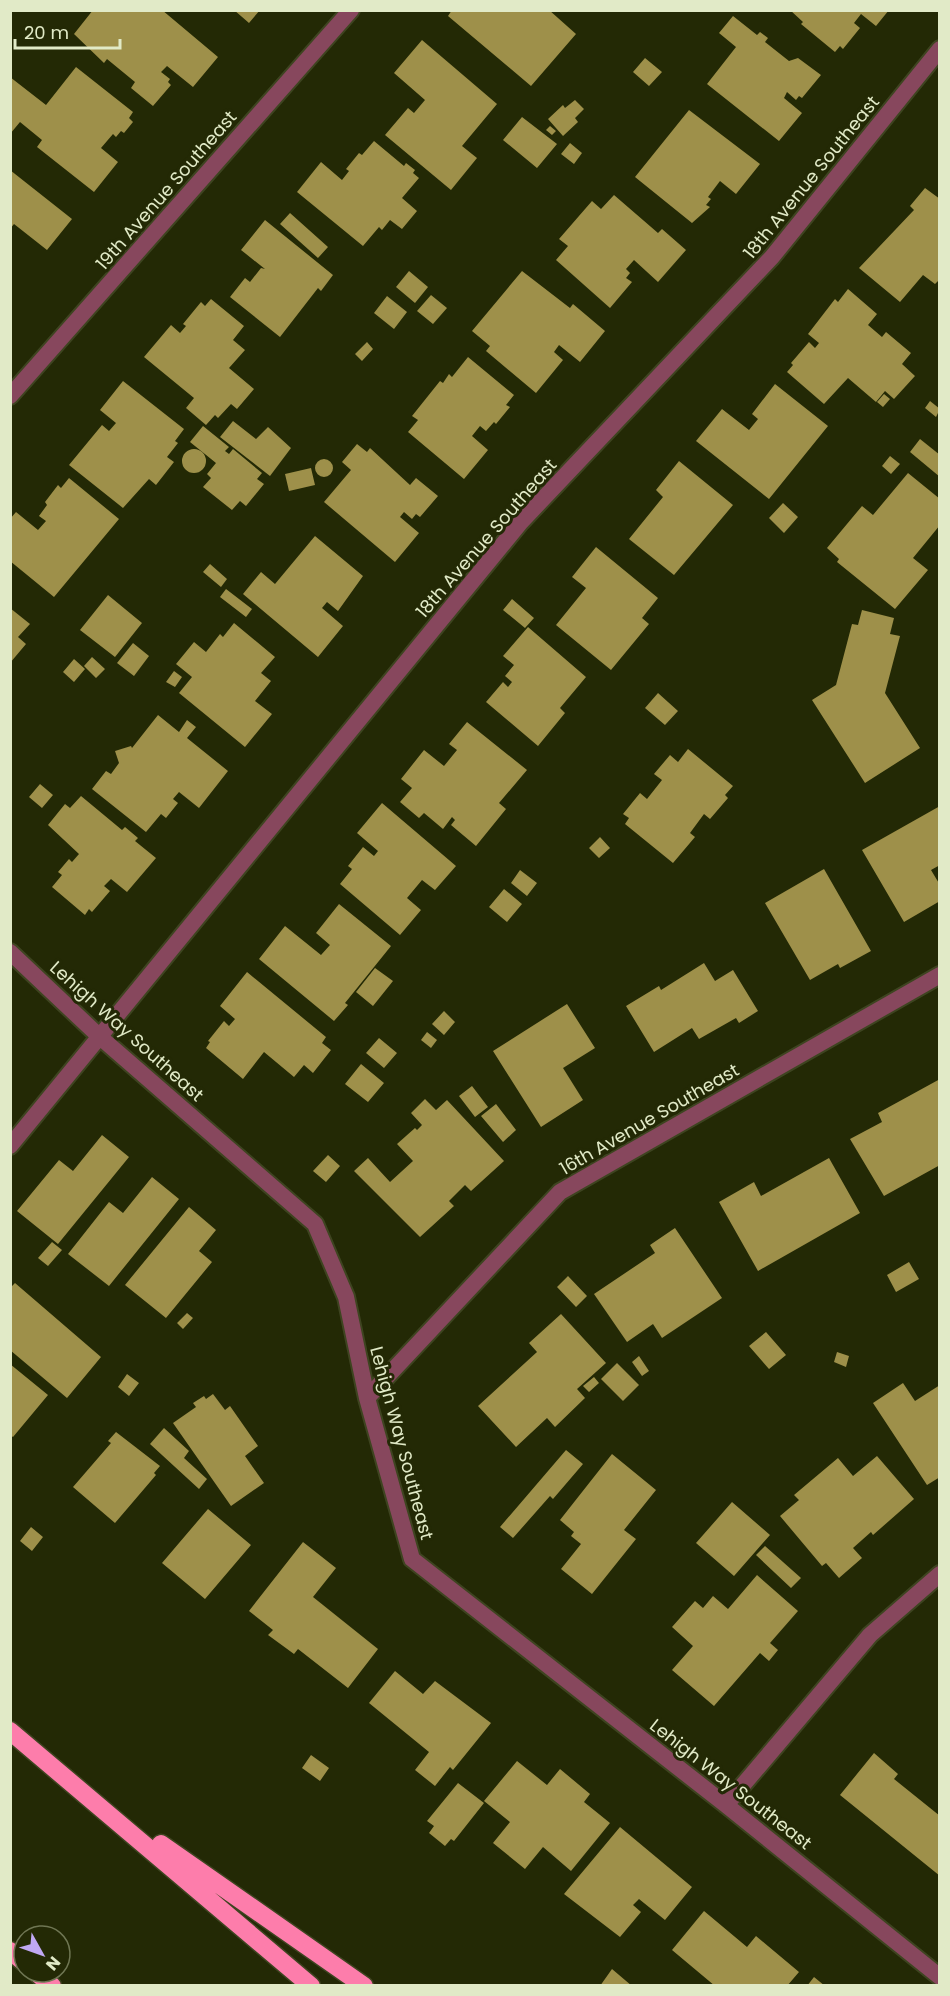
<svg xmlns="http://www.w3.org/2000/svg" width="950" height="1996" viewBox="0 0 950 1996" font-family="Poppins,sans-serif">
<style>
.building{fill:#9e904a}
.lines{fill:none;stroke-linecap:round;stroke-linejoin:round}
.minor-casing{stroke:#3e4420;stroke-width:20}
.motorway-casing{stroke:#3e4420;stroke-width:21}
.minor{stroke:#87475d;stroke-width:16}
.motorway{stroke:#fd7dab;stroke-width:18}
.labels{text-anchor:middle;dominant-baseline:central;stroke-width:6;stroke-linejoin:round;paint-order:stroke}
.street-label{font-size:18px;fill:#e1eac7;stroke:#232905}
</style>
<rect width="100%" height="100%" fill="#232905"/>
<path class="building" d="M93,10H162L218,57L193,87L167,66L161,72L170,79L168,82L171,85L153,106L131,88L135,82L107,59L104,63L74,34Z
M234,10H260L249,23Z
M452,10H549L576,34L531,86L448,16Z
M790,10H889L876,26L861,14L854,23L860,28L843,49L840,46L835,52L801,24L803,22Z
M733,16L757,35L760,32L768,38L765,42L789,61L798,58L821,75L802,98L799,96L796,100L787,92L784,98L802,113L779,141L707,84L736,47L719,33Z
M422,40L497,104L462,146L477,158L451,190L385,135L408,108L414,113L425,100L394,73Z
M645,58L662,72L649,86L633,72Z
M76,67L133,112L129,118L133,122L124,133L121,131L116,137L113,134L101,148L118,162L94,192L37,147L42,140L20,122L10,134V77L46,105Z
M575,100L584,109L575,118L578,122L563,136L548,119L563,105L565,108Z
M689,110L760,164L736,194L720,181L708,197L711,199L706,205L710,207L692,223L635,177Z
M522,117L557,144L537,168L503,140Z
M550,126L556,131L552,135L546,130Z
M374,141L404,166L406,163L415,170L413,173L419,178L402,198L417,211L402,229L390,220L382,230L379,227L363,246L297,192L321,162L342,180L349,171L346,169L359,153L362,155Z
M570,143L582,153L574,164L561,154Z
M10,170L72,219L47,250L14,224L10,229Z
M925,188L940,199V279L935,284L923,275L900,302L859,268L914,210L910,206Z
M614,195L658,233L662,229L686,250L658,282L634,260L626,269L630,273L626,278L632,282L610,308L556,260L568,246L559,239L592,201L601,209Z
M290,213L328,247L318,258L280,224Z
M265,220L333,275L321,291L318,288L280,337L230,297L245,278L250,282L261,268L265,269L241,250Z
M409,271L428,287L415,303L396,287Z
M522,271L570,308L573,304L605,331L580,362L559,345L554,352L563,360L536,393L486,351L490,346L472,331Z
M848,289L877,314L868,325L882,337L886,332L911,353L902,364L915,376L894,399L885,391L876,402L848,378L824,404L787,372L793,365L791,363L809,342L815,348L819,343L808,334L835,299L838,302Z
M431,295L447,308L433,324L417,311Z
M387,296L407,312L394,329L374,313Z
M211,299L244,326L233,340L245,350L229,368L254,389L237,409L231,404L218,418L215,415L206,425L186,408L194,398L144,357L171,325L180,333L186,326L183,324L201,302L205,306Z
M367,342L373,349L362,361L355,354Z
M468,357L514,395L506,405L510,407L496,424L494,422L486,431L480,426L472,436L488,450L464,479L408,432L418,420L412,416L440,381L443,383L449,374L452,377Z
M123,381L184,429L175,441L178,443L167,457L174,462L156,485L149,479L123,508L69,465L102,425L109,431L116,423L100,410Z
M775,384L828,426L769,499L696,441L722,409L749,430L758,419L752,414Z
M884,394L890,399L883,407L877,402Z
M930,401L940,409L936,417L925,408Z
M233,421L256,439L268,427L291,448L270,476L220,437Z
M203,426L229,447L225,451L229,454L233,449L262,473L257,479L264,484L246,506L240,501L232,510L203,487L211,478L207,474L216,463L190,442Z
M920,439L940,455V477L910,452Z
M357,444L367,452L370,448L410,485L416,478L438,496L420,517L416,514L412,519L404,512L400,517L419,533L395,562L324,502L351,470L342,462Z
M182 461a12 12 0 1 1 24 0a12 12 0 1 1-24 0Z
M890,456L900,464L891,474L882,466Z
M315 468a9 9 0 1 1 18 0a9 9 0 1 1-18 0Z
M679,461L733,505L674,575L629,539L663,497L656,490Z
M311,468L315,485L289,491L285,474Z
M908,473L940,499V525L913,558L928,570L895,609L837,562L839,559L827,548L862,506L873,515Z
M69,478L119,519L54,597L10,561V519L16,512L38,530L46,521L39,516L47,505L45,502L58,485L61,488Z
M783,503L798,517L784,533L769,518Z
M315,536L363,576L338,611L327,602L322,608L343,626L318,657L243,594L261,572L275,584Z
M596,547L658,598L642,618L649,624L611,670L556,625L586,588L572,577Z
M210,564L227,579L221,587L203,572Z
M226,589L252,609L246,617L220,597Z
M108,595L142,623L115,657L80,630Z
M512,599L534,618L525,628L503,610Z
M10,608L30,624L18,637L26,644L10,663Z
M862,610L894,618L890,634L900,636L885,693L920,748L865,783L812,700L836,685L852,624L858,625Z
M234,623L275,657L261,673L271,681L255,701L272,714L245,747L179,693L192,677L176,664L194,642L206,652L220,634L223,637Z
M528,627L586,677L560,708L565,713L538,746L486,702L503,682L508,687L512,682L505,676L514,665L503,656Z
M133,643L149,656L134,676L117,663Z
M92,657L105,669L96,678L84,666Z
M74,659L85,669L74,682L63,672Z
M174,671L182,677L175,687L166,682Z
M658,693L678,711L665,725L645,708Z
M158,715L179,732L187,720L196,727L187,738L228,771L199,808L179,792L173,799L178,803L166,818L161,814L146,832L92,789L106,771L111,774L119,763L115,751L131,746L132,748Z
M467,722L527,770L499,803L506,809L476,846L451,825L455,820L452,817L443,829L424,813L419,818L400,802L412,788L401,779L424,750L444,766L457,750L449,744Z
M688,749L733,786L725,795L728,798L710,819L704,814L690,833L695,837L673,863L625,824L629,818L623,814L640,793L647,799L662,780L654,774L670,755L678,762Z
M40,784L53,795L42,808L29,797Z
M81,796L122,830L125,827L138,838L135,841L156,858L127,892L111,879L104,886L110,891L92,912L89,909L85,915L52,887L62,875L58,872L69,859L72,862L79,854L48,825L65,804L70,808Z
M382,803L456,866L435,890L422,880L407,898L421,910L400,935L340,884L352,869L348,866L363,847L374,856L378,851L357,833Z
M940,806V865L931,870L940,885V901L904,922L862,850Z
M600,837L610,848L599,858L589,848Z
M824,869L871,951L840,968L838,964L810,980L765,903Z
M520,870L537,883L527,896L511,883Z
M504,889L522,904L507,922L489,907Z
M339,904L391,946L345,1003L348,1005L334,1021L259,959L285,926L321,955L330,945L316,933Z
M704,963L715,981L733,970L758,1011L739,1023L736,1018L699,1039L692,1028L654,1052L626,1006L659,986L661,990Z
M375,968L393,981L373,1006L356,992Z
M247,972L326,1037L322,1043L331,1050L313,1073L304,1065L294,1077L264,1052L243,1079L206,1048L210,1042L208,1041L224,1021L229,1026L235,1019L220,1006Z
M567,1004L595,1048L563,1068L583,1100L541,1127L493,1051Z
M444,1011L455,1022L444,1035L432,1024Z
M427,1032L437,1040L431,1048L421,1040Z
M379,1038L397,1053L384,1068L366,1053Z
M361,1064L384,1083L368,1102L345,1084Z
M940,1079V1165L884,1196L850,1139L882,1122L878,1113Z
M472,1086L488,1107L475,1117L459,1096Z
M425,1099L436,1110L447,1100L504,1161L471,1191L465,1185L449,1201L454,1206L420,1237L354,1171L368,1158L390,1182L413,1161L397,1144L415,1128L417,1130L422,1125L411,1113Z
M496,1104L516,1130L503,1142L481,1116Z
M102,1135L129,1157L58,1244L17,1211L59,1160L73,1171Z
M328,1155L340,1166L326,1182L313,1171Z
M829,1158L860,1213L758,1271L719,1202L754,1182L761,1196Z
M152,1177L179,1199L109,1286L68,1254L109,1202L123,1213Z
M189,1207L216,1230L199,1251L212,1262L166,1318L125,1285Z
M675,1228L722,1298L662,1338L653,1324L627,1342L594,1294L655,1253L650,1245Z
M52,1242L62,1250L48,1266L38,1258Z
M909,1262L919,1279L896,1292L887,1275Z
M568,1276L587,1296L576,1307L557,1287Z
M15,1283L101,1357L67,1398L10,1350V1288Z
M187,1313L193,1318L183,1329L177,1323Z
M561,1314L606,1363L577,1389L585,1398L555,1427L547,1418L516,1447L478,1406L537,1352L529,1343Z
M766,1332L786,1355L769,1369L749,1346Z
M837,1352L849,1356L846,1367L834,1362Z
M639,1356L649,1371L642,1376L632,1362Z
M617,1363L639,1385L623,1401L601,1379Z
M10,1364L48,1395L13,1437L10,1435Z
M127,1374L139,1383L129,1396L118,1387Z
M594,1377L599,1383L589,1392L583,1386Z
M903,1383L915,1401L940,1385V1477L927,1485L873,1403Z
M213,1394L225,1410L230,1406L258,1446L245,1456L264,1483L231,1506L173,1423L196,1407L193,1403L204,1396L206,1399Z
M164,1428L189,1451L184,1458L207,1479L199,1489L150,1444Z
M116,1432L160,1466L154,1473L156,1475L115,1523L73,1487L111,1443L108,1441Z
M566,1450L583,1464L553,1499L550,1496L513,1538L500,1527Z
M612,1454L656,1490L624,1530L636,1539L592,1594L561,1569L581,1544L571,1536L574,1532L560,1520Z
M877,1456L914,1499L873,1535L871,1532L853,1548L862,1558L839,1578L826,1563L822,1566L780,1516L799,1500L794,1495L838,1458L853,1476Z
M732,1502L770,1535L734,1576L696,1543Z
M208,1509L251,1545L205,1599L162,1563Z
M31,1527L43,1537L32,1551L20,1541Z
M303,1542L336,1568L313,1597L378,1649L348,1688L298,1649L294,1654L268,1635L273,1630L249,1611Z
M765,1546L801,1578L791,1588L756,1555Z
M757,1575L798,1611L770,1643L778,1650L769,1661L760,1653L714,1706L672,1670L693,1646L672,1627L695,1601L703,1608L713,1596L728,1609Z
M395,1671L423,1694L435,1681L491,1723L453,1770L450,1767L435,1786L415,1770L429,1752L369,1703Z
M874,1753L898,1774L894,1779L940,1816V1876L840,1795Z
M311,1755L329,1768L320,1781L302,1768Z
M517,1761L547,1785L560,1769L590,1794L584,1802L610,1823L571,1871L543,1847L525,1869L493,1843L510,1822L484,1801Z
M458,1783L484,1803L454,1841L451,1839L445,1846L429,1833L434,1826L427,1821Z
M620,1827L692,1887L665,1920L639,1899L633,1905L641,1912L620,1937L564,1894Z
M704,1911L747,1947L756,1936L799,1972L787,1986H715L672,1950Z
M612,1969L632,1986H600Z
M814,1977L825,1986H807Z"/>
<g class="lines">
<g class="minor-casing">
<path id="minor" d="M10,396L351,10
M10,952L100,1037L315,1224L346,1297L367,1398L412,1559L726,1805L940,1977
M10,1146L521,522L772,257L940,49
M367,1398L560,1192L940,975
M726,1805L870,1635L940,1574"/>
</g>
<g class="motorway-casing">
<path id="motorway" d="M10,1731L311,1986
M161,1844L364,1986
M10,1951L24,1962
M36,1972L52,1986"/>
</g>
<use href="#minor" class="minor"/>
<use href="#motorway" class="motorway"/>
</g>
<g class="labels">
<g class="street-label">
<text transform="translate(811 177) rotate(-51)">18th Avenue Southeast</text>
<text transform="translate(166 190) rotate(-49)">19th Avenue Southeast</text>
<text transform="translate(486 538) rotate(-49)">18th Avenue Southeast</text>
<text transform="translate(127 1031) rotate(42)">Lehigh Way Southeast</text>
<text transform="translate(649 1119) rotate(-30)">16th Avenue Southeast</text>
<text transform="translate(402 1443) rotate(75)">Lehigh Way Southeast</text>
<text transform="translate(731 1784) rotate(38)">Lehigh Way Southeast</text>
</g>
</g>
<rect width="950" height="1996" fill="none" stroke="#e1eac7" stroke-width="24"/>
<g transform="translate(42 1954) rotate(130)"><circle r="28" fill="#232905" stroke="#6f7653" stroke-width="1.5"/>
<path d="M0-4.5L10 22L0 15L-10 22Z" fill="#c0a8f3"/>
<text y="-9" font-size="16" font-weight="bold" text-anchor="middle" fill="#e1eac7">N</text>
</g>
<path d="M15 39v9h105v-9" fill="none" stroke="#e1eac7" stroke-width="3"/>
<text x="24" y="39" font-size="18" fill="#e1eac7" stroke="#232905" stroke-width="4.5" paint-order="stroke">20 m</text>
</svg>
